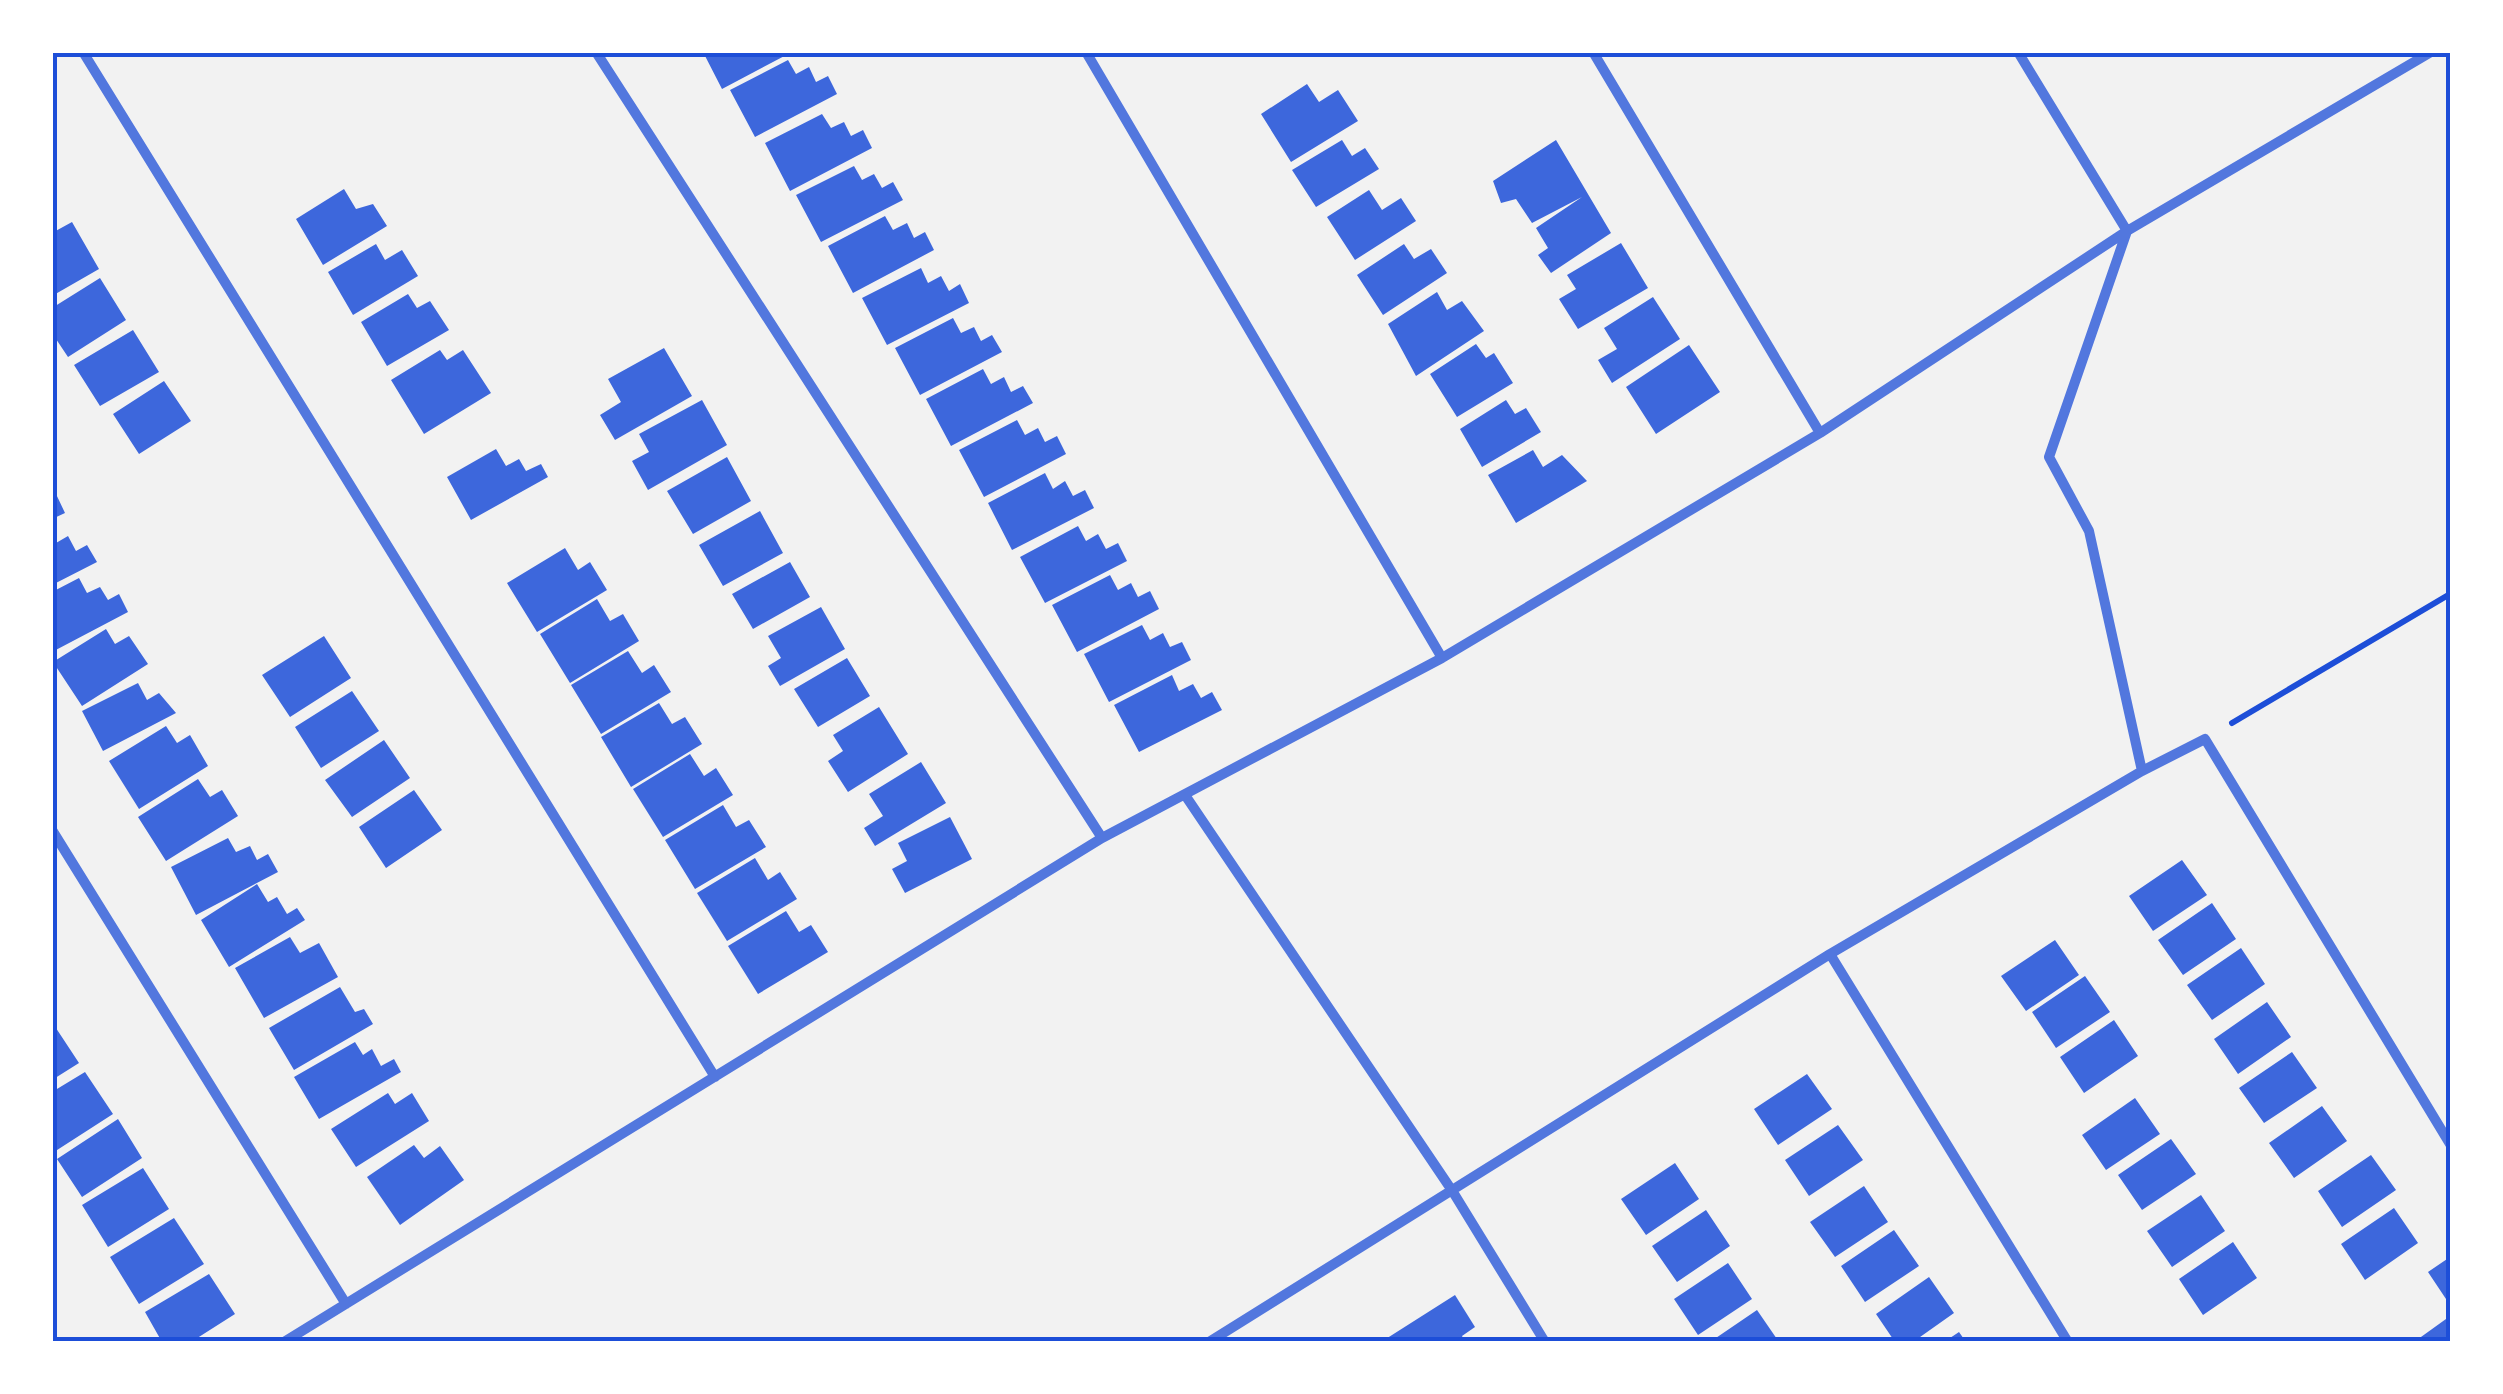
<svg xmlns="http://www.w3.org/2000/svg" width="2503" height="1394" viewBox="0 0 2503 1394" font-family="Manrope,sans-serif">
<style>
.building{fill:#3d67dc}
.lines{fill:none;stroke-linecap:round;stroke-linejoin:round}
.path{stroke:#1d4ed8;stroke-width:6}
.minor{stroke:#5277de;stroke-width:10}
.neatline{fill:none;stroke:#1d4ed8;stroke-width:4}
</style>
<rect width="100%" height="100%" fill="#f2f2f2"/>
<path class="building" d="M703,52H792L722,89Z
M788,60L796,74L809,67L816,82L828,76L837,94L755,137L730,90Z
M1307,84L1319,102L1338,90L1358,121L1291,162L1261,114Z
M822,114L831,128L844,122L851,136L863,130L872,148L790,191L765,143Z
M1342,140L1352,156L1365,148L1379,169L1316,207L1292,170Z
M1556,140L1611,233L1551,273L1538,255L1548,248L1536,228L1582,197L1532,223L1516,199L1501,203L1493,181Z
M854,166L862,180L874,174L882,188L893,182L903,200L821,242L796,195Z
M344,189L356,209L373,204L387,226L323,265L296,219Z
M1369,190L1382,210L1401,198L1416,221L1355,260L1327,217Z
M885,216L893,230L907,223L914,238L925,232L934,250L853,293L828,246Z
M72,222L99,269L52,296V233Z
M1621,243L1648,288L1578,329L1559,299L1576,289L1567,275Z
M376,244L385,260L402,250L418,276L353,315L328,272Z
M1404,244L1414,259L1431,249L1447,273L1383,315L1357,275Z
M921,268L928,283L941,276L949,291L960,284L969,303L887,345L862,298Z
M100,278L126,320L68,357L52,333V308Z
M1437,292L1447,310L1462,301L1484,331L1416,376L1388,324Z
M408,294L417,308L430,301L449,330L387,366L361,322Z
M1653,297L1680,339L1612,383L1598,360L1617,349L1604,328Z
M953,318L961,333L974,327L981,341L992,335L1002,352L920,395L895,348Z
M133,330L159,372L100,406L74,365Z
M1476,344L1486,358L1494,353L1513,383L1457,417L1430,374Z
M1689,345L1720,392L1656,434L1626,387Z
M664,348L692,396L615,440L600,415L621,402L608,379Z
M440,350L447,360L463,350L491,393L424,434L391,380Z
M983,369L991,384L1004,377L1011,392L1023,386L1033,403L951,446L926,399Z
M164,381L191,421L139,454L113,414Z
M702,400L727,445L648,490L632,461L649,452L639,434Z
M1506,400L1515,414L1526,408L1541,432L1482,467L1460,429Z
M1017,420L1025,435L1038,428L1045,442L1057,436L1066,454L984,497L959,450Z
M496,449L506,466L519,459L526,471L541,464L548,477L471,520L447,477Z
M1533,450L1543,467L1562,455L1587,481L1516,523L1488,475Z
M727,457L751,501L693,534L667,491Z
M1045,473L1053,489L1065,481L1073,496L1085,490L1094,508L1012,550L988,503Z
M56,494L65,513L52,519V496Z
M760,511L783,553L723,586L699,545Z
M1078,526L1086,541L1098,534L1106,549L1118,543L1127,561L1045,603L1020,557Z
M68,536L76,551L87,545L97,562L52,585V537L56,543Z
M565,548L578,570L590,562L607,590L537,632L507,583Z
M790,562L810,597L753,629L732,594Z
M1110,575L1118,590L1131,583L1138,597L1150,591L1159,609L1077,652L1052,605Z
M79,578L87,593L100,587L108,600L119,594L128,612L52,652V592Z
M597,599L610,621L623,614L639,641L570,683L540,634Z
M821,607L845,649L780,686L768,666L781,658L768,636Z
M1142,625L1150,640L1163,633L1170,647L1182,642L1191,660L1109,702L1084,654Z
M106,629L115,644L129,636L148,664L82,706L53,662Z
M324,636L351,678L290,717L262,675Z
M628,651L642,673L654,665L671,692L601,734L571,685Z
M847,658L870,696L818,727L794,689Z
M1172,675L1179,691L1193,684L1201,698L1212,692L1222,710L1139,752L1114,705Z
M138,683L147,700L159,693L176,713L103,751L82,711Z
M352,691L379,731L321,768L295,727Z
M659,703L672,724L685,717L702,744L631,787L601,737Z
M879,707L908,754L848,792L828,761L843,751L833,735Z
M166,726L177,743L190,735L208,766L139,809L109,761Z
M384,740L410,778L352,817L325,780Z
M690,754L704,776L716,768L733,795L663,837L633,789Z
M921,762L946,803L875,846L864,828L883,816L869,794Z
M198,779L210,797L222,790L238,816L166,861L138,817Z
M414,790L442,830L386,868L359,827Z
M723,805L736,827L749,820L766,847L695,889L665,840Z
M950,817L972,859L905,893L892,869L907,861L898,843Z
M228,838L236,852L250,846L257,860L268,854L278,872L196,915L171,867Z
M755,858L768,880L780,872L797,899L727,941L697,893Z
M2182,860L2207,895L2153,931L2129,896Z
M257,884L268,902L277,897L287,914L297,908L305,920L229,967L201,920Z
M2212,903L2236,939L2183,975L2158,940Z
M786,911L799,932L811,925L828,952L758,994L728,946Z
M290,937L300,953L319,943L338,977L264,1018L235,968Z
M2055,940L2079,975L2026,1011L2001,976Z
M2241,948L2265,984L2212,1020L2187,985Z
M2085,976L2110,1012L2056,1048L2032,1012Z
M340,987L355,1012L364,1009L373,1024L294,1070L269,1028Z
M2267,1002L2291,1037L2238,1074L2214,1039Z
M2114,1020L2138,1056L2084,1093L2060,1057Z
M52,1022L79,1063L52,1080Z
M355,1042L363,1055L372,1049L381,1066L394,1059L401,1072L319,1119L294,1077Z
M2292,1052L2317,1088L2264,1123L2239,1088Z
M85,1072L113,1114L54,1152L52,1092Z
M1807,1074L1832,1109L1778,1145L1754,1109Z
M388,1093L395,1104L412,1093L429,1121L356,1167L331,1129Z
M2135,1098L2160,1134L2106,1170L2082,1135Z
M2322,1106L2347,1141L2294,1178L2269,1143Z
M118,1119L142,1158L82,1197L57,1159Z
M1838,1125L1863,1160L1809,1196L1785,1160Z
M2171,1139L2196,1174L2142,1210L2118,1175Z
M414,1145L424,1158L440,1146L464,1180L400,1225L367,1177Z
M2371,1155L2396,1190L2342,1227L2318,1191Z
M1675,1163L1699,1199L1646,1235L1621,1199Z
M143,1168L169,1209L108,1247L82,1205Z
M1864,1186L1888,1222L1835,1257L1810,1222Z
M2201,1195L2225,1231L2172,1267L2147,1231Z
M2394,1208L2418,1243L2365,1280L2341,1244Z
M1706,1210L1730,1246L1677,1282L1652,1246Z
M174,1218L204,1264L139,1304L110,1257Z
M1894,1230L1919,1266L1865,1302L1841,1266Z
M2233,1242L2257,1278L2203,1315L2179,1279Z
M2450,1257V1305L2428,1272Z
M1728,1263L1752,1299L1698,1335L1674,1299Z
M209,1274L235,1314L191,1342H162L145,1312Z
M1929,1277L1954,1313L1913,1342H1895L1876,1314Z
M1455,1295L1475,1327L1462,1336L1465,1342H1381Z
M1757,1310L1779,1342H1710Z
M2446,1319L2450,1326V1342H2414Z
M1959,1332L1966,1342H1944Z"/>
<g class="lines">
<path class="path" d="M2232,723L2450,594"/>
<path class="minor" d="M83,52L715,1077
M596,52L1102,838
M1086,52L1442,658
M1593,52L1820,433
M2018,52L2127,231L2049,457L2089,531L2142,771
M1185,795L1453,1192L1545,1342
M52,830L346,1304
M1830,954L2068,1342
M284,1342L1102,838L1442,658L1820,433L2127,231L2431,52
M1209,1342L1830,954L2142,771L2205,739L2450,1144"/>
</g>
<rect width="2503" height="1394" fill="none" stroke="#ffffff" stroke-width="110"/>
<rect x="55" y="55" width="2393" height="1284" class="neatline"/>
</svg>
